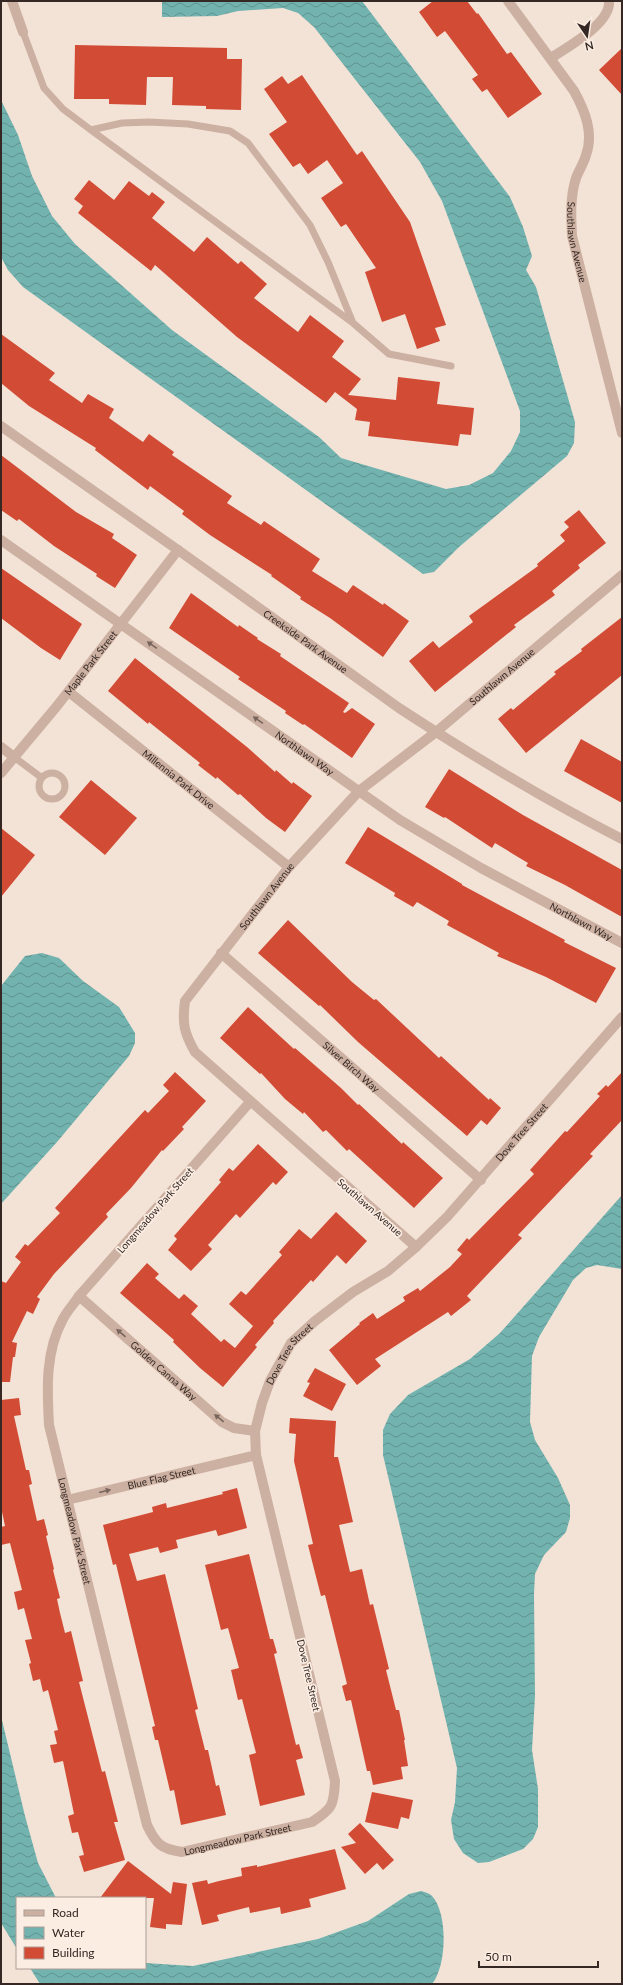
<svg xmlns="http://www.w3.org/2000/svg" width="623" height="1985" viewBox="0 0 623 1985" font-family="Lato,sans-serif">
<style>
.water{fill:url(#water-waves)}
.building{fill:#d24b35}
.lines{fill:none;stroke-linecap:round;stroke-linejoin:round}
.service{stroke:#ccb0a1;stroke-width:7}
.minor{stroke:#ccb0a1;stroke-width:10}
.oneway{fill:#79655c}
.labels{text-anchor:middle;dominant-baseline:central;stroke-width:3.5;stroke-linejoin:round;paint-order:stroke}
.street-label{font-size:10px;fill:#352824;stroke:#fbede2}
</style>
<defs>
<pattern id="water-waves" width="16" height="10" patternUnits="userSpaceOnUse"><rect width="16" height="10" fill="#72b3af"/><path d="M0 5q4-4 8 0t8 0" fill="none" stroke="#5e928e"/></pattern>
</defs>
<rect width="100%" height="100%" fill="#f3e2d6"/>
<path class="water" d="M162,1H362L510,197L523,227L532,256L526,270L536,287L575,422L574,443L567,456L459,547L434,572L423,574L23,287L8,270L1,257V100L18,135L32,176L52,216L75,244L172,330L319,437L341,458L446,489L469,485L493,473L511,451L520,432V411L442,201L420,162L314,27L298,13L283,8L238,11L217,16L162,17Z
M42,953L59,958L83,981L119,1007L135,1033V1043L129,1056L57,1142L1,1204V986L25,956Z
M622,1195V1269L597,1265L586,1268L573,1280L539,1337L532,1356L530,1422L535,1440L558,1478L570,1505V1518L566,1532L544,1555L535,1574L534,1594L535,1696L532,1750L538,1789V1827L533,1839L523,1849L489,1862L478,1863L463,1853L454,1839L451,1820L455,1802L457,1768L383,1455V1430L390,1414L408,1395L470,1359L500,1333Z
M1,1716L25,1816L38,1863L56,1898H17V1949L1,1923Z
M421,1891C424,1892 429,1893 432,1896C448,1913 447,1966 432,1984H40L30,1968H145V1963L193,1966L318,1939L368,1921L409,1894Z"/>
<path class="building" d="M433,1H467L477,14L478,13L507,54L511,52L542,94L508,118L487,89L482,92L472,79L478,75L445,31L437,37L419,12Z
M75,45L227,48V59H242L241,110L206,109V106L172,105L173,77H147L146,105L109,104V99H74Z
M622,48V95L599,70Z
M302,75L357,155L362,151L410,222L446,325L435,328L440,341L417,349L405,314L382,322L365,272L376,268L346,224L341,227L321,198L343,183L327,160L308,174L300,163L293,167L269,134L287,122L264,89L282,76L288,84Z
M89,180L114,200L129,181L149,196L152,192L165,202L152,218L194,252L207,237L238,264L241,261L267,284L254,298L298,332L310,315L344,341L332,357L361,379L348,395L396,400L398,377L440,382L437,404L474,408L471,435L460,434L458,446L368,436L370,422L355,420L357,409L335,392L326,403L237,337L155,265L151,271L78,213L83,206L74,199Z
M1,334L55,373L49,380L82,403L88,394L114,409L109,418L143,442L149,434L174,452L172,455L232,496L227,503L261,525L264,521L320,559L312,571L347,593L353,585L383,605L384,603L409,621L383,657L330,618L300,599L301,597L271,576L272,575L210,535L182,514L184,511L150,486L148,490L95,450L96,448L29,406L1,383Z
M1,455L76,512L114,534L112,538L137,555L115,588L96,576L97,574L54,546L19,519L17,521L1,510Z
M579,510L606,543L578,565L580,568L552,591L555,595L514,625L516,627L435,692L409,661L433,641L439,648L473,622L469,616L538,566L537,564L565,541L560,535L569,527L564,522Z
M1,568L82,624L60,660L41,648L1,618Z
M191,593L238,627L239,625L258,638L257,639L281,654L280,656L349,703L343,712L345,713L352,708L375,724L352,758L304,724L303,725L285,713L286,711L238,679L240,677L169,628Z
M622,617V675L526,753L498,719L511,708L513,710L556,674L554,672L582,651L581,649Z
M135,658L247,747L275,772L276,770L292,784L293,782L312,796L285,832L266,818L240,794L238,795L217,777L216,779L198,765L200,763L149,722L148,724L108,691Z
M581,739L622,762V803L564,771Z
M449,769L523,815L622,870V917L565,885L526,866L528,863L495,843L492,848L445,817L444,818L425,807Z
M91,780L137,818L105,855L59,817Z
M368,827L462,884V885L565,940L564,942L616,968L596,1003L546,977L497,956L499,953L447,925L449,921L417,902L413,907L394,896L395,893L345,863Z
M1,828L35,855L1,897Z
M288,920L352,982L374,1000L376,999L439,1058L441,1056L489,1100L490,1098L501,1108L487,1125L481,1120L467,1136L358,1042L320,1005L319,1006L258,953Z
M248,1007L294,1049L295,1048L341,1088L358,1105L359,1104L402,1144L403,1142L443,1178L414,1208L349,1149L347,1151L326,1130L323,1132L304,1112L303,1114L285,1099L261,1073L260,1074L220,1038Z
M175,1072L206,1101L182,1127L184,1129L163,1151L162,1150L131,1188L106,1214L108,1217L54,1274L37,1297L40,1299L33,1314L27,1311L12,1342L17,1343L15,1357H13L10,1382H1V1281L6,1283L21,1262L15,1257L25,1244L28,1246L60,1213L55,1208L145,1110L148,1113L169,1091L163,1085Z
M622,1072V1120L590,1154L593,1156L518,1235L522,1238L467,1296L471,1300L451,1316L448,1312L375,1359L381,1366L357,1385L329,1350L360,1324L359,1323L373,1313L377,1319L405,1301L403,1297L418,1288L420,1291L450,1267L462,1254L457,1250L467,1238L469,1240L534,1174L530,1170L565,1131L567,1132L600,1096L597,1094L606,1085L608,1087Z
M258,1144L288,1172L276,1185L273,1182L240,1218L236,1214L208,1245L212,1249L191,1271L168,1250L177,1239L174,1236L221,1182L219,1180L229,1168L233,1171Z
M336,1212L367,1241L346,1264L337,1255L313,1282L311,1280L273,1321L274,1323L255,1345L257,1347L223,1387L200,1368L173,1342L174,1340L120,1293L147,1263L159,1274L155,1278L179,1299L184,1294L198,1306L191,1314L221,1342L224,1339L235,1348L253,1326L229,1304L241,1291L246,1295L282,1255L279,1252L299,1229L311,1239Z
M315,1368L346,1384L332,1411L303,1396L310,1383L307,1382Z
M19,1398L21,1415L14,1416L26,1470H29L32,1484L29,1485L37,1521L44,1519L48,1535L46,1536L54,1569L53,1570L60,1598L57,1599L60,1613L65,1633L71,1631L83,1681L79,1682L102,1772L105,1771L118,1822H114L125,1860L84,1872L79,1856L84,1855L78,1832L72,1833L68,1816L74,1814L63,1761L54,1763L50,1745L57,1744L54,1731L58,1730L48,1690L43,1692L40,1679L33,1681L29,1664L31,1663L25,1640L32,1639L24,1608L18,1610L14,1592L22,1590L10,1543L1,1545V1527L5,1526L1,1507V1400Z
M290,1418L336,1421L334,1457H338L353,1522L339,1525L350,1572L362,1569L370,1605L373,1604L389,1669L386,1670L396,1710H399L405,1740H404L408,1766L401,1767L403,1779L373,1785L370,1771H367L351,1700L346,1701L342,1686L347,1684L325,1595L321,1596L312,1561L308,1545L313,1544L294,1461L296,1434L289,1433Z
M237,1488L247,1528L218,1536L216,1530L176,1540L178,1548L160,1553L158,1547L129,1554L137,1581L165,1574L198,1709L195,1710L205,1750H208L216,1786L219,1785L226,1815L181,1825L174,1790L170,1791L158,1740H155L152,1727L155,1726L116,1564L113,1565L103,1525L153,1512L152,1507L166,1503L167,1508L223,1494L222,1492Z
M249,1554L270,1639H273L277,1653L274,1654L296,1745L299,1744L303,1758L296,1760L305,1795L260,1806L249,1755L256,1753L242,1699L238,1700L231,1670L239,1668L228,1628L221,1630L205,1565Z
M372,1792L413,1800L409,1819L401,1817L398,1829L365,1822Z
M360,1823L394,1860L383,1870L377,1863L365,1874L341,1847L356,1843L348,1834Z
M335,1849L346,1889L309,1899L311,1907L281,1914L280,1907L250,1913L249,1907L217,1915L219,1921L202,1925L192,1883L207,1880L208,1884L219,1881L242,1876L241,1868L257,1865V1867Z
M128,1861L171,1894L173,1882L187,1884L182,1925L166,1924V1929L150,1927L154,1898H100Z"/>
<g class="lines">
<path class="service" d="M23,32L44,88L63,109L91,130L353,323L328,262L310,225L248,143L230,131L188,124L149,122L122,123L91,130
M353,323L389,354L451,366
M14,757L42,778
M39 786a13 13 0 1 1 26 0a13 13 0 1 1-26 0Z"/>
<g class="minor">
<path d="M12,1L23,32"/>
<path id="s1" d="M508,1L574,91C585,111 594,133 586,155C584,163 579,170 576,178C570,197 571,216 572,236L622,433"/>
<path d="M551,58C567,47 611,24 609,1"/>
<path id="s2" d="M1,426L178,550L399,708C471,755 545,800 622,839"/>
<path id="s3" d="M1,540L400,820L481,868L622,943"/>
<path id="s4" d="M69,692L289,867"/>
<path d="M1,747L14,757"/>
<path id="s5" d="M1,773L57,706L178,550"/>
<path id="s6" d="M221,953L481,1180"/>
<path id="s7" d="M250,1102L79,1296C74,1304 67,1311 63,1319C45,1352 47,1389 49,1425L147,1825C156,1844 161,1849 182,1852L312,1822C332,1809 334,1806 335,1781L256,1455L255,1431L262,1403L270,1381L291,1343L315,1321L353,1292L388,1271L416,1247L447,1217L622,1017"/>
<path id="s8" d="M416,1247L195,1052C184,1033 182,1023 185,1001L289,867L359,791L436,732L622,575"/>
<path id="s9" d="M79,1296L222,1422L234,1428L255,1431"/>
<path id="s10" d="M67,1500L256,1455"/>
</g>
</g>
<defs><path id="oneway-solid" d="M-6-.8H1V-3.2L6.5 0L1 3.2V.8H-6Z"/></defs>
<g class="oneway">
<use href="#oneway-solid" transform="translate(152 645) rotate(-145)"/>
<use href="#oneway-solid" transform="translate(258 720) rotate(-145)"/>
<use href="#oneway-solid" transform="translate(121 1333) rotate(-139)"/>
<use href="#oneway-solid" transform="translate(219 1418) rotate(-141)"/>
<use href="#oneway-solid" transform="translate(105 1491) rotate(-14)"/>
</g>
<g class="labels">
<g class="street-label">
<text stroke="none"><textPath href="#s1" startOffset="269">Southlawn Avenue</textPath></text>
<text stroke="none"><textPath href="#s2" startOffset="373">Creekside Park Avenue</textPath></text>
<text stroke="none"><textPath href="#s5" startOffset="142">Maple Park Street</textPath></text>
<text stroke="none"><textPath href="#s8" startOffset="804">Southlawn Avenue</textPath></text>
<text stroke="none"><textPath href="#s3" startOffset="371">Northlawn Way</textPath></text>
<text stroke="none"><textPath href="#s4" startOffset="140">Millennia Park Drive</textPath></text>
<text stroke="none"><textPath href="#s8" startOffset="481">Southlawn Avenue</textPath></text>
<text stroke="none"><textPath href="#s3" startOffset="695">Northlawn Way</textPath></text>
<text stroke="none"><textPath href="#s6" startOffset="173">Silver Birch Way</textPath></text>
<text stroke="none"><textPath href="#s7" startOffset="1807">Dove Tree Street</textPath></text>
<text transform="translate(370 1207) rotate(41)">Southlawn Avenue</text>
<text transform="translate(155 1210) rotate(-49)">Longmeadow Park Street</text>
<text stroke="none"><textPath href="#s7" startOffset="1483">Dove Tree Street</textPath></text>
<text stroke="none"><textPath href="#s9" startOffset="113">Golden Canna Way</textPath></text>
<text stroke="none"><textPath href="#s10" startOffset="97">Blue Flag Street</textPath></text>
<text stroke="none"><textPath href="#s7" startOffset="504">Longmeadow Park Street</textPath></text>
<text transform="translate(309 1675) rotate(77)">Dove Tree Street</text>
<text stroke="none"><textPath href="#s7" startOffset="911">Longmeadow Park Street</textPath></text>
</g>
</g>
<rect width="623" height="1985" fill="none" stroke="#352824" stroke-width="4"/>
<rect x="16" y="1897" width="130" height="72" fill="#fbede2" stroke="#ac9e96"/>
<rect x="24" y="1910" width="20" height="6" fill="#ccb0a1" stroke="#ac9e96"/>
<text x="52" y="1917" font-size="12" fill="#352824">Road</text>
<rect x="24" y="1927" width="20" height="12" fill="url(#water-waves)" stroke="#ac9e96"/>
<text x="52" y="1937" font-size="12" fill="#352824">Water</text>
<rect x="24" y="1947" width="20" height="12" fill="#d24b35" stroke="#ac9e96"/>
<text x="52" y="1957" font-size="12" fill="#352824">Building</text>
<g transform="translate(587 36) rotate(167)" stroke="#fbede2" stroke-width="3" paint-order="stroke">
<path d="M0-3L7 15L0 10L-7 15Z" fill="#352824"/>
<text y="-6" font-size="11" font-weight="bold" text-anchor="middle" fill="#352824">N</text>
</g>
<path d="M479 1961v6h119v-6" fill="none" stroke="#352824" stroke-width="2"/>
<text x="485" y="1961" font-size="12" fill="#352824" stroke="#fbede2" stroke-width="3" paint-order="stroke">50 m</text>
</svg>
